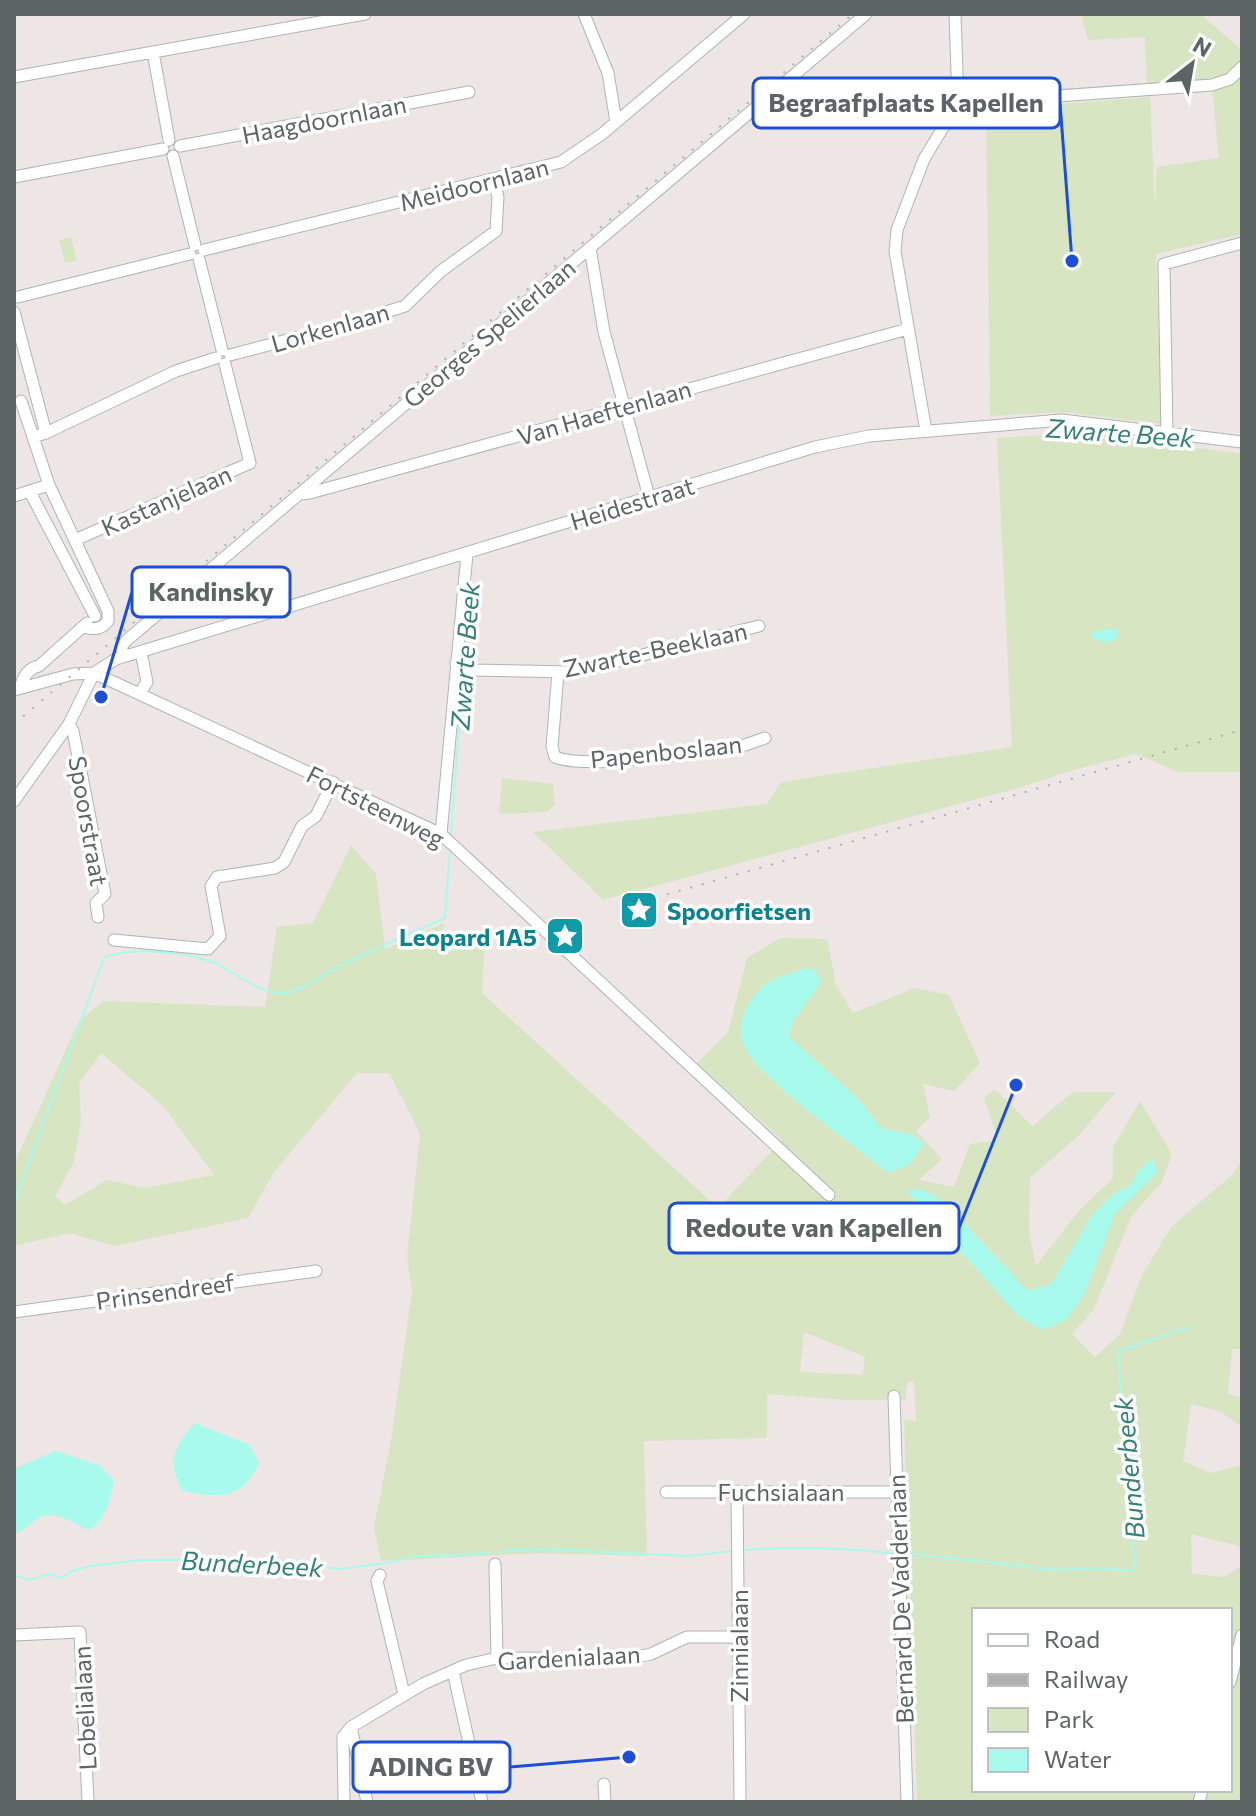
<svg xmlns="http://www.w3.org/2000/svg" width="1256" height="1816" viewBox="0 0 1256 1816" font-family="Commissioner,sans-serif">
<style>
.green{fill:#d7e5c2;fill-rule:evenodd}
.water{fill:#a8fbec}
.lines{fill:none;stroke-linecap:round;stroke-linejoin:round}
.stream{stroke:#a8fbec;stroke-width:2}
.minor-casing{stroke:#aeb4b4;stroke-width:13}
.minor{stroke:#fff;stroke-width:11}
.rail{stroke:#afb0b0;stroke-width:2;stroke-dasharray:2 10;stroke-linecap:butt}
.labels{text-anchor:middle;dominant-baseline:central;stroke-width:7;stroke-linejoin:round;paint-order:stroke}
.street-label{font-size:24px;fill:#5d6464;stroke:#fff}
.culture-label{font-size:24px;font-weight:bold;fill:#0d838f;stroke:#fff;text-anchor:start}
.water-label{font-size:26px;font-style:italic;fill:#37817a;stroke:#fff}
.leader{fill:none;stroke:#1d4ed8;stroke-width:3}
.callout-dot{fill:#1d4ed8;stroke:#fff;stroke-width:3}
.callout{fill:#fff;stroke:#1d4ed8;stroke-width:3}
.callout-label{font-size:26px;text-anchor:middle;font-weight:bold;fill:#5d6464}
</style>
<rect width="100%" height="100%" fill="#eee6e5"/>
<path class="green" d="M1081,14H1200L1242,50V234L1156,254L1162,424L1064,412L990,416L986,110L1150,97L1155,207L1157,167L1219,158L1212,89L1147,88L1145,37L1088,40Z
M71,237L77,261L65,263L59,240Z
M1083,432L1242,454V772H1178L1136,754L1073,770L1025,786L603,900L533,832L767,804L781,782L1012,747L997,438Z
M502,778L553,784L555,805L547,812L499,814Z
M351,845L376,874L385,949L444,923L441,954L485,941L482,993L718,1208L782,1140L696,1064L728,1032L747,958L780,938L827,939L836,985L853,1013L914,988L949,995L980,1063L954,1091L923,1084L930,1117L916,1131L942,1159L919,1180L954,1187L970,1144L998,1140L984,1098L995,1089L1032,1126L1073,1092H1116L1079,1135L1030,1178L1029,1233L1036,1266L1076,1214L1113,1178V1147L1140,1101L1172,1154L1162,1182L1131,1217L1094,1309L1072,1334L1095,1357L1120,1334L1141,1277L1171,1227L1233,1174L1242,1159V1349H1232L1228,1394L1242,1398V1427L1220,1411L1191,1404L1183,1461L1210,1473L1242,1465V1560L1239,1546L1191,1534L1192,1574L1225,1577L1242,1565V1802H917L904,1420L916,1421L914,1381H908L905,1400H848L767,1394V1438L644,1441L647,1556L541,1553L381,1561L374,1527L391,1441L412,1291L407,1257L420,1134L389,1073H357L274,1172L248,1218L114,1246L69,1233L14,1246V1164L79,1021L103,1001L265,1007L277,927L313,923ZM101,1053L164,1107L214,1175L145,1188L107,1180L65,1205L55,1196L74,1162L81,1121L79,1084ZM804,1332L865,1357L863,1375L800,1372ZM974,1610H1230V1790H974Z"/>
<path class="water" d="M1109,628L1119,631L1116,639L1105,643L1092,638L1091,633Z
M807,968L814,970L822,981L792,1023L789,1037L860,1101L881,1128L913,1135L924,1144L910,1164L888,1173C854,1144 756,1079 742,1042C735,1022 751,995 767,983C778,976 795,972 807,968Z
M1152,1158L1158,1172L1115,1214L1084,1295L1066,1320L1043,1330L1019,1317L906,1190L922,1189L945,1203L1028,1291L1051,1284L1093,1214L1115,1193L1131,1185L1138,1171Z
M195,1423L250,1445L259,1463C241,1501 219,1498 182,1491C167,1460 173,1447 195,1423Z
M55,1451L99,1465L114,1480C110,1500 107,1519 89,1530C75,1525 57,1510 41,1517C32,1521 25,1530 14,1534V1469Z"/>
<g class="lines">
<path class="stream" d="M464,660L467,611
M451,836L463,670
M14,1203L104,958C129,946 186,952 212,962C233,970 260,995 284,993C303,991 317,977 334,969C370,951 408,935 445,918L450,850
M744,1550C793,1546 844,1548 893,1553
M498,1552L539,1549L688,1556L731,1551
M903,1553L1055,1570L1097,1568L1132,1571L1135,1566L1118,1351L1189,1327
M14,1575L29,1580L49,1574L60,1578L75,1570L91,1566L139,1560L262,1559L340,1569L392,1562L414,1556L466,1555L490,1552"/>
<g class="minor-casing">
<path id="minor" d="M584,14L608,73L616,122
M153,52L169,140
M14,77L365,14
M958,103L1212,85L1230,79L1242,67
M180,146L469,92
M173,156L195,245
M14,177L163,149
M590,248L604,332L649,497
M204,250L561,162L602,134L744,14
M199,259L222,350
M18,297L190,254
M14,312L46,433L33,437
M230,355L345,325L405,306L441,271L496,231L498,197L494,181
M21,401L49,485
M926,431L895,251L897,230L924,159L958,103L955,14
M46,433L176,371L216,358
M1167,434L1164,264L1242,243
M30,492L95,616
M300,494L310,493L908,329
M14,496L49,485L108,611V621C100,631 93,629 82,627
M75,540L250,463L225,364
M124,656L121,647L127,640L866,14
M456,663L472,670L574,672L759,626
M558,672L552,747L555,757C589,771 703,750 745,745L765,738
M20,688C23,677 28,668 39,666L87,623
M14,690L73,674L94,673L441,834L829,1195
M140,693L147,682L141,652
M69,724L73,731L105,894L96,903L98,917
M14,801L69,724L94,673L116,659L815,447L869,436L1062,420L1242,442
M441,834L467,554
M114,940L208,949L220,936L211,886L217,877L275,868L284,862L302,826L316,816L333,782
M14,1312L316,1271
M894,1396L907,1802
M737,1491L740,1802
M666,1492H896
M495,1564L497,1658
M380,1575L377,1581L404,1694
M14,1635L80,1632L88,1802
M453,1671L482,1802
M1230,1682L1242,1635
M351,1727L367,1802
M604,1784L605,1802
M344,1802L343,1737L351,1727L423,1684L466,1665L497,1658L627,1659L651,1654L687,1637H737
M1199,1802L1202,1790"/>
</g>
<use href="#minor" class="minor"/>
<path class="rail" d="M14,724L853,14
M644,901L1242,730"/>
</g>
<defs>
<g id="sight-square" transform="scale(2)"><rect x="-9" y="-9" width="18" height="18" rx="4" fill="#0f9aa8" stroke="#fff"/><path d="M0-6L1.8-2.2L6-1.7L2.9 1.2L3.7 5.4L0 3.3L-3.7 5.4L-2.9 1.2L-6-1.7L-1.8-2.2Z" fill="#fff"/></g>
</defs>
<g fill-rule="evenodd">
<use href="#sight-square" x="639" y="910"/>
<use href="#sight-square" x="565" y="936"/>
</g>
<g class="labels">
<g class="street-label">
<text transform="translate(324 119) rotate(-11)">Haagdoornlaan</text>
<text transform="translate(474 184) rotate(-14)">Meidoornlaan</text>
<text transform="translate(330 327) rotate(-16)">Lorkenlaan</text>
<text transform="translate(489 333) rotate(-40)">Georges Spelierlaan</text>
<text transform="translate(604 412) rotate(-16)">Van Haeftenlaan</text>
<text transform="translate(166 500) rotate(-24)">Kastanjelaan</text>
<text transform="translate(632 503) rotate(-17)">Heidestraat</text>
<text transform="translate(655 649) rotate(-12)">Zwarte-Beeklaan</text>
<text transform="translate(666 751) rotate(-6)">Papenboslaan</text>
<text transform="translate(376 806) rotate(27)">Fortsteenweg</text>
<text transform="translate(89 821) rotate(80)">Spoorstraat</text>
<text transform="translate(165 1291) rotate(-8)">Prinsendreef</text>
<text x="781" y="1491">Fuchsialaan</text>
<text transform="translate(900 1599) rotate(-92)">Bernard De Vadderlaan</text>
<text transform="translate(738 1646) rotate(-90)">Zinnialaan</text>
<text transform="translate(569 1657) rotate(-3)">Gardenialaan</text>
<text transform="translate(84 1708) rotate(-93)">Lobelialaan</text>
</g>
<g class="culture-label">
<text x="667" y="910">Spoorfietsen</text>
<text x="537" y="936" text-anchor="end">Leopard 1A5</text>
</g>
<g class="water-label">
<text transform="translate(1120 432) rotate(4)">Zwarte Beek</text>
<text transform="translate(464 656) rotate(-86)">Zwarte Beek</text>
<text transform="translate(1128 1468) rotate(-95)">Bunderbeek</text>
<text transform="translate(252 1563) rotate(3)">Bunderbeek</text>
</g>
</g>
<path class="leader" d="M1072 261L1060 103M101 697L132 592M1016 1085L959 1228M629 1757L510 1767"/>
<g class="callout-dot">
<circle cx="1072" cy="261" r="8"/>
<circle cx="101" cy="697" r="8"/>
<circle cx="1016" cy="1085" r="8"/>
<circle cx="629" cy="1757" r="8"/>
</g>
<g class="callout">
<rect x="753" y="78" width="307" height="50" rx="8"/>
<rect x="132" y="567" width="158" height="50" rx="8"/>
<rect x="669" y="1203" width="290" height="50" rx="8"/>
<rect x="353" y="1742" width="157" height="50" rx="8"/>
</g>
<g class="callout-label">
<text x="906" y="112">Begraafplaats Kapellen</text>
<text x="211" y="601">Kandinsky</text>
<text x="814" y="1237">Redoute van Kapellen</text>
<text x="431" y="1776">ADING BV</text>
</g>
<rect width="1256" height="1816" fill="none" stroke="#5d6464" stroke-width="32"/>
<rect x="972" y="1608" width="260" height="184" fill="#ffffff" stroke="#bec1c1" stroke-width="2"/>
<rect x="988" y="1634" width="40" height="12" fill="#ffffff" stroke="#bec1c1" stroke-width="2"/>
<text x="1044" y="1648" font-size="24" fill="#5d6464">Road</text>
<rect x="988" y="1674" width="40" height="12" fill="#afb0b0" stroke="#bec1c1" stroke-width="2"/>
<text x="1044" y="1688" font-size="24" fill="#5d6464">Railway</text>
<rect x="988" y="1708" width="40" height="24" fill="#d7e5c2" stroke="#bec1c1" stroke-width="2"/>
<text x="1044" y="1728" font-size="24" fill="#5d6464">Park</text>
<rect x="988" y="1748" width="40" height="24" fill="#a8fbec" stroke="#bec1c1" stroke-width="2"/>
<text x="1044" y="1768" font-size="24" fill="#5d6464">Water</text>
<g transform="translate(1192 64) rotate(31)" stroke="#ffffff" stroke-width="6" paint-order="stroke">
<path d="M0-6L14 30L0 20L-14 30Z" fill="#5d6464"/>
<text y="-12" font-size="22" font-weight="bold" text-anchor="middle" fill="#5d6464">N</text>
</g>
</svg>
